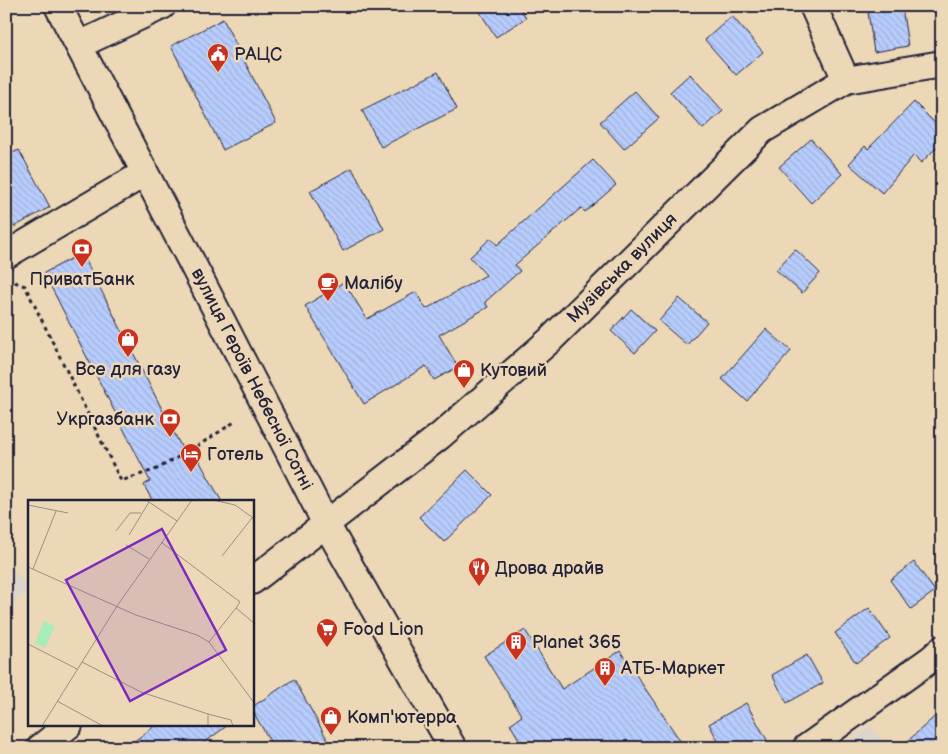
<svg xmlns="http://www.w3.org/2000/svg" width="948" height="754" viewBox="0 0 948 754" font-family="'Balsamiq Sans',sans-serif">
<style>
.built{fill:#dcd5cb}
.building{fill:url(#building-back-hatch);stroke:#22223b}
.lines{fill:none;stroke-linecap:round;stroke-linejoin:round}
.minor-casing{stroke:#22223b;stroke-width:30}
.path{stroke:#22223b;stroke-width:3;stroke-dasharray:4 4;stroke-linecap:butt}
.minor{stroke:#ecd8b6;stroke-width:26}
.labels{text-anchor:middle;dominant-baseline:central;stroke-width:5;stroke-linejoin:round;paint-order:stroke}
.poi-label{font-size:18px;fill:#22223b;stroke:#ecd8b6;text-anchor:start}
.street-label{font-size:18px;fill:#22223b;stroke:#ecd8b6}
.inset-road{fill:none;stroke:#9b8f85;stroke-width:1}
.view{fill:#7b2cbf;fill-opacity:0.15;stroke:#7b2cbf;stroke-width:2.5}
.inset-edge{fill:none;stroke:#22223b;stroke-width:2.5}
</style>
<defs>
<pattern id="building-back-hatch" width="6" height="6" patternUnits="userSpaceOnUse" patternTransform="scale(1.25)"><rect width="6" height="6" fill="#b8cdfd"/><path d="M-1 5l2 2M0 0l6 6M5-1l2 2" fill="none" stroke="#9eb0da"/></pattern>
</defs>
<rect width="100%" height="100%" fill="#ecd8b6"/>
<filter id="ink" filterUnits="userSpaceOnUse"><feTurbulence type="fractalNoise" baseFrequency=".02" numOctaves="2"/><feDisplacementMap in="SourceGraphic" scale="10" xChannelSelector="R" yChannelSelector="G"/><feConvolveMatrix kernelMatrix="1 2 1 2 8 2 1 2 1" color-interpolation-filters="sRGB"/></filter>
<g filter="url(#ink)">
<path class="built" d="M6,561L29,589L6,611Z
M870,726L889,748H839Z"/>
<path class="building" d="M476,6H519L526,18L496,37Z
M902,7L908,46L874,52L868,12Z
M732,16L763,52L736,75L705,40Z
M223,19L276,123L223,150L171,46Z
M438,72L457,109L381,147L362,110Z
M690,74L723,111L703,129L670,92Z
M635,91L659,118L624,149L600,122Z
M914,102L942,130V142L921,163L914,155L882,193L849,164L865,146L868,149Z
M811,139L842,174L811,203L779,167Z
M19,150L50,207L14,227L6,211V156Z
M593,160L616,185L585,212L581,208L515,265L520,271L485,302L488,307L439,335L458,367L434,380L426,366L364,404L305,306L344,282L367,319L416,292L426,309L486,275L470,257L491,238L497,245Z
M352,168L384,229L343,251L310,191Z
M795,249L820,273L802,293L776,270Z
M82,253L188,460L196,455L222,502H153L144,485L150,481L44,273Z
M679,298L707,322L687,345L659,321Z
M631,309L655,331L635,353L611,331Z
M766,329L791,351L747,401L722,379Z
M467,470L492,495L444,542L419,517Z
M914,562L935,591L911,609L890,580Z
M869,608L890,638L856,663L835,633Z
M525,630L562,689L620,651L685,748H524L510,724L522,716L484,656Z
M807,655L823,683L787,703L772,675Z
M294,679L332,748H274L252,710V707Z
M746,703L767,740L753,748H722L709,724Z
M942,710V748H900Z
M156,725H228L197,748H125Z"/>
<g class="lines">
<g class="minor-casing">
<path id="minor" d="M58,6L190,259L326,524L453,748
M813,6L846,80
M79,45L162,6
M6,255L145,173
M252,581L440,436L550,340L762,130L846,80L942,64
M40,748L69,725
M806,748L931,659L942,649"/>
</g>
<path class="path" d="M7,279L25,286L121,481L157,469L196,447L236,421"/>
<use href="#minor" class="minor"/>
</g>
</g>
<defs>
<g id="civic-pin" transform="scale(1.125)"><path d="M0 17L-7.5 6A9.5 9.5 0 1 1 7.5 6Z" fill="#c8321e" stroke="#ecd8b6"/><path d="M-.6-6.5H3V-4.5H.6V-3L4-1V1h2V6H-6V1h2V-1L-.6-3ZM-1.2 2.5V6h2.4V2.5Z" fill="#fff"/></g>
<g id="bank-pin" transform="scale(1.125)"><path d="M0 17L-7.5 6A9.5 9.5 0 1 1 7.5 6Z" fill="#c8321e" stroke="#ecd8b6"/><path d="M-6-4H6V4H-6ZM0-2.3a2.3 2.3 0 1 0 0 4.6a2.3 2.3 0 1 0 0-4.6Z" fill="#fff"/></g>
<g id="cafe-pin" transform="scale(1.125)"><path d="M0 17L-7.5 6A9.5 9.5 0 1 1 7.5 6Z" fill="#c8321e" stroke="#ecd8b6"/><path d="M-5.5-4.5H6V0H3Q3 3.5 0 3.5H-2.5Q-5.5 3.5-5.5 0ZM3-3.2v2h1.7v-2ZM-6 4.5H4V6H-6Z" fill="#fff"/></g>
<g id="shop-pin" transform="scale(1.125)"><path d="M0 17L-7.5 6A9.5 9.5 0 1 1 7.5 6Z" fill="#c8321e" stroke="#ecd8b6"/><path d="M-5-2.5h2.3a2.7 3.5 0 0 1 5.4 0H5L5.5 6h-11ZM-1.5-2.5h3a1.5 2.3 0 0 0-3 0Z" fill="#fff"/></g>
<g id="hotel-pin" transform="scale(1.125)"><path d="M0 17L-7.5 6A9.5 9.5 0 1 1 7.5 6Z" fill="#c8321e" stroke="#ecd8b6"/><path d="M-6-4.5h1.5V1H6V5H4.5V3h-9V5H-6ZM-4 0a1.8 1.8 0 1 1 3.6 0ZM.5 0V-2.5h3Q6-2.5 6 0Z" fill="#fff"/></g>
<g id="restaurant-pin" transform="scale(1.125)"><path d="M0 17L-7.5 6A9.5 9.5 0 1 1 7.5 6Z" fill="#c8321e" stroke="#ecd8b6"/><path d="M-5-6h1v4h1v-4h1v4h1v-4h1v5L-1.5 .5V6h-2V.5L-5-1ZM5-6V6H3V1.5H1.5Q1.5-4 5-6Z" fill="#fff"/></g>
<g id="supermarket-pin" transform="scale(1.125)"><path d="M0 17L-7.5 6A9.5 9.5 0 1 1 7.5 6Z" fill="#c8321e" stroke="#ecd8b6"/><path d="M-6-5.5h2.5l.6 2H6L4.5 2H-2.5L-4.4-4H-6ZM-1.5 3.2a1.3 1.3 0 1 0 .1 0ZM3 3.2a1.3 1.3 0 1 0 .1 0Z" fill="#fff"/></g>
<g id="building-pin" transform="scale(1.125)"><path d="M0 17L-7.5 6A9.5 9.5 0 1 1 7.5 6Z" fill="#c8321e" stroke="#ecd8b6"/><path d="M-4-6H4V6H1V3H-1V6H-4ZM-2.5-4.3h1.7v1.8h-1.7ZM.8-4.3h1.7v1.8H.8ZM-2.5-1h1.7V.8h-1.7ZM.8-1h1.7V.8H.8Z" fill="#fff"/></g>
</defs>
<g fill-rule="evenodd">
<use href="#civic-pin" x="218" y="54"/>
<use href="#bank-pin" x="82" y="249"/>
<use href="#cafe-pin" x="328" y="283"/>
<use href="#shop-pin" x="128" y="339"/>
<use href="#shop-pin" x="464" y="370"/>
<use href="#bank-pin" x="170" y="419"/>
<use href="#hotel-pin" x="191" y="454"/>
<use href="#restaurant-pin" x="479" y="568"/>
<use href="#supermarket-pin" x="327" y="629"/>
<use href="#building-pin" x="516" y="642"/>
<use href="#building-pin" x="605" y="668"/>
<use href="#shop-pin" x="331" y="717"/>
</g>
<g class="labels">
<g class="poi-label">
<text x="234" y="54">РАЦС</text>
<text x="82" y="279" text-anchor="middle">ПриватБанк</text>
<text x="344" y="283">Малібу</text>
<text x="128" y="369" text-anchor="middle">Все для газу</text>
<text x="480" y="370">Кутовий</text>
<text x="154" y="419" text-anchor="end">Укргазбанк</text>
<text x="207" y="454">Готель</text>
<text x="495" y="568">Дрова драйв</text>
<text x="343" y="629">Food Lion</text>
<text x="532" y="642">Planet 365</text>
<text x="621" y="668">АТБ-Маркет</text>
<text x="347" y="717">Комп'ютерра</text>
</g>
<g class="street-label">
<text transform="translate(622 268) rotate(-45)">Музівська вулиця</text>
<text transform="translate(252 379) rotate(63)">вулиця Героїв Небесної Сотні</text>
</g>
</g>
<g transform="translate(28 500)">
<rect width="226" height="226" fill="#ecd8b6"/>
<path d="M16,121L27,126L17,148L7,143Z" fill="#a7ecb9"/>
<path class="inset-road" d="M118,0L149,21M185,0L207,5L225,18M0,5L40,13M88,31L102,13H113M101,35L121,2M133,42L212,102L208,108M98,45L121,59M194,56L224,18M0,67L108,115L169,135L181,142L227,204M5,69L28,11M181,142L208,108L227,124M0,144L49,169M54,162L113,192L180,214V226M29,201L75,226M180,214L203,220L205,226M14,226L89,106L164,0"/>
<path class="view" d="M134,29L198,150L102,201L38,80Z"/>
<rect width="226" height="226" class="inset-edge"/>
</g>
<rect width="948" height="754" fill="none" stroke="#ecd8b6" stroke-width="25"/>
<rect x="12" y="12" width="923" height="729" fill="none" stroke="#22223b" stroke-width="2" filter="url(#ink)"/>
</svg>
